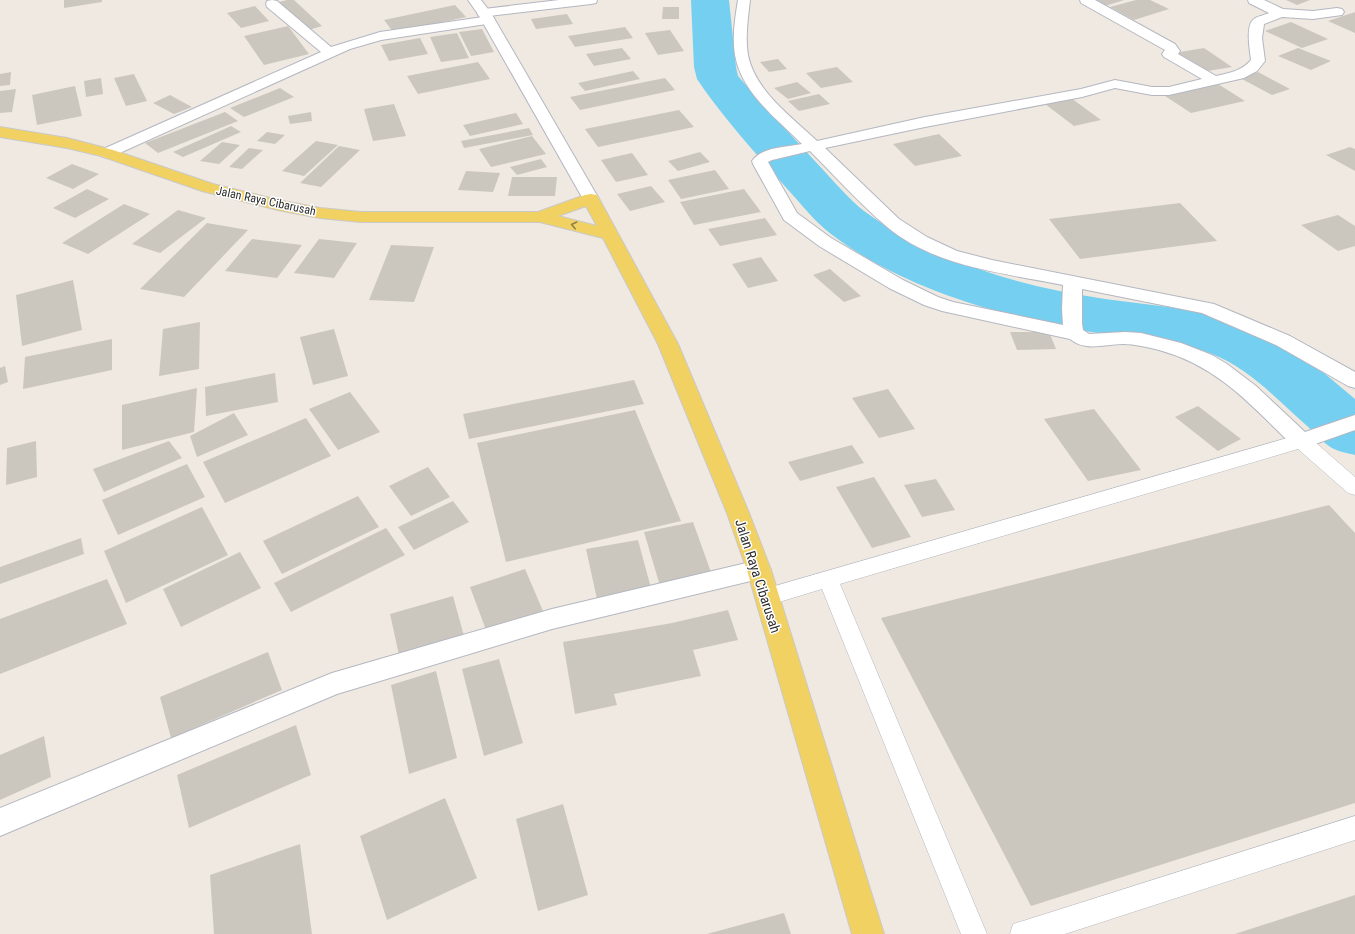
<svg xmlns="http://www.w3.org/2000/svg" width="1355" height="934" viewBox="0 0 1355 934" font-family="'Roboto Condensed',sans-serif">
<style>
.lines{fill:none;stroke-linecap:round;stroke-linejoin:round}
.river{fill:#75cff0;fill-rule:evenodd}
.building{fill:#cbc7bf}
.lane-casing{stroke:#b4b7c1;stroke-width:1}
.street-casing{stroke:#b4b7c1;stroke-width:2}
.secondary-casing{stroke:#b4b7c1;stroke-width:2}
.primary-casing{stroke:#c9c9c9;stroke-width:2}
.lane{fill:#fff;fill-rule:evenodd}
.street{fill:#fff;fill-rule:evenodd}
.secondary{fill:#fff;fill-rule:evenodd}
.primary{fill:#f2d163;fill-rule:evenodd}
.oneway{stroke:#908048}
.labels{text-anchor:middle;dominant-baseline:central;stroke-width:3;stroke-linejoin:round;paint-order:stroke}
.far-street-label{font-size:12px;fill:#2e2e2e;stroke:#fff}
.street-label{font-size:14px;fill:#2e2e2e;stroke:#fff}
</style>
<rect width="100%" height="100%" fill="#efe9e1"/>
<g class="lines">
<path class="river" d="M691,0H729L736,67L738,76C767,109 796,141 826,173C838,186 850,200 864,211C888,229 916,243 943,255C993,277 1045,290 1099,298C1152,306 1205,308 1255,328C1293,344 1324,373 1355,399V455C1348,453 1339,452 1332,448C1323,443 1314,432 1306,425C1277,399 1248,368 1212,354C1167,336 1115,338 1068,328C986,311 899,286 831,234C815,222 803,206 790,192C758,156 724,119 697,79L694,67Z"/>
</g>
<path class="building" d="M64,0H102V2L64,8Z
M287,0H294L322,26L309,30L279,2Z
M1094,0H1124L1105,6Z
M1136,0H1150L1169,9L1134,20L1110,7Z
M1286,0H1310L1297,5Z
M455,5L466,17L394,33L384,20Z
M255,6L269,21L241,28L227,13Z
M663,7H679V19H662Z
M1355,12V33L1328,21Z
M567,14L573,24L536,29L531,19Z
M1291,22L1328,39L1302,48L1265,31Z
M288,26L309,54L264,65L244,36Z
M625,27L633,38L575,47L568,36Z
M482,29L494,52L471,56L459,32Z
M670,30L684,51L658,55L645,33Z
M457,33L469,58L441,62L430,37Z
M420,38L428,54L389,61L381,45Z
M622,48L631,59L594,66L586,54Z
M1204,48L1232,67L1202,72L1174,53Z
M1298,48L1331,61L1311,70L1278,56Z
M778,59L787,69L769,72L760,62Z
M478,62L490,79L418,94L407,76Z
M837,67L853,82L821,88L806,73Z
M633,71L640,79L585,91L578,83Z
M11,72L10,85L0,86V74Z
M1258,72L1290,89L1272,95L1240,78Z
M134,74L147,101L126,106L114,78Z
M101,78L103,94L86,97L84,81Z
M665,78L675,90L580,110L570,97Z
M797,82L811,93L788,99L774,88Z
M1218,84L1245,101L1191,113L1165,96Z
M75,86L82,116L37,125L32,95Z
M280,88L294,97L244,117L230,108Z
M16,89L12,112L0,113V91Z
M819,94L830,104L799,111L788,101Z
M170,95L192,107L174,114L153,103Z
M1071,98L1101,120L1074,126L1045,104Z
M394,104L406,136L373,141L364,109Z
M679,110L694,127L598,147L585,129Z
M225,112L238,121L158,153L145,143Z
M311,112L312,121L290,124L288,116Z
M516,113L523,124L470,136L463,125Z
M231,126L241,132L183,157L173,152Z
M529,128L533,135L464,148L461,141Z
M267,132L285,135L275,144L257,141Z
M939,134L962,156L915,166L893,144Z
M532,136L546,154L491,167L479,149Z
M316,141L338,145L304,176L282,171Z
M222,142L240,145L219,164L200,161Z
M339,146L360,150L321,187L300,183Z
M1350,147L1355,149V171L1326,155Z
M249,148L263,150L242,169L229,167Z
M700,152L710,162L678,171L668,161Z
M632,153L648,175L616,182L601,160Z
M541,159L547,167L517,175L510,167Z
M72,164L99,174L73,189L46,178Z
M715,170L729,189L681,199L668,180Z
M466,171L500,173L493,192L458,190Z
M512,177H557L555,196H508Z
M651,186L665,202L630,211L617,194Z
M87,189L109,199L75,218L53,208Z
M744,189L761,212L694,225L680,202Z
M1180,203L1217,241L1080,259L1049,219Z
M124,204L150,214L88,254L62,243Z
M178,210L206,218L160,253L132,244Z
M1338,215L1355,226V246L1338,251L1301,225Z
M765,218L777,235L720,246L708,229Z
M207,223L248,230L184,297L140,289Z
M252,239L302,245L277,278L225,271Z
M319,239L357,243L334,278L294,273Z
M391,245L434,247L414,302L369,300Z
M761,257L778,281L748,288L732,264Z
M830,269L861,296L844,302L813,275Z
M73,280L82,330L22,346L16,295Z
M200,322L199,369L159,376L163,329Z
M334,329L348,376L313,385L300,337Z
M1010,332H1049L1056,349L1017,350Z
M112,339V370L23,389L25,357Z
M5,366L8,382L0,385V368Z
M275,373L278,402L206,416L205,387Z
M634,380L644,404L469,439L463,414Z
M197,388L194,432L122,450V405Z
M888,389L915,429L879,438L852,398Z
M350,392L380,432L338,450L309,409Z
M1198,406L1241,439L1218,451L1175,417Z
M1094,409L1141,470L1088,481L1044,419Z
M635,410L681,521L506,562L477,443Z
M234,413L248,435L197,457L190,436Z
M306,418L331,456L225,503L203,462Z
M36,441L37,477L6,485L7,448Z
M169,441L182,458L104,492L93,469Z
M852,445L864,463L800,481L788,462Z
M187,464L205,497L118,535L102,500Z
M428,467L450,497L411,516L389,486Z
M874,477L911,537L872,548L836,487Z
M936,479L955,510L922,517L904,485Z
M358,496L379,527L282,574L263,541Z
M453,501L469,522L414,550L398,527Z
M1329,505L1355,533V803L1031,906L881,618Z
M202,507L228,555L126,603L104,551Z
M693,522L712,575L660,586L644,532Z
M386,528L405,555L291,612L274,583Z
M81,538L84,554L0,584V567Z
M638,540L651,588L597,599L586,549Z
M240,552L261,588L181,627L163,589Z
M525,569L543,611L486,630L470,587Z
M107,579L127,624L0,674V619Z
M453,596L464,636L399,655L390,614Z
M728,610L738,640L693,650L701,676L614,694L617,705L575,714L563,642L672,623Z
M268,652L282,690L171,738L160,697Z
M499,659L523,743L484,756L462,669Z
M436,671L457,758L409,774L391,685Z
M296,725L311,775L189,828L177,775Z
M44,736L51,777L0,800V755Z
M445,798L477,878L387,920L360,836Z
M563,804L588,895L538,911L516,819Z
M300,844L312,934H214L210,875Z
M1355,895V934H1235Z
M784,913L791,934H707Z"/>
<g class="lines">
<g class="lane-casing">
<path id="lane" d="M1301,434L1308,436L1355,477V495L1348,493L1298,449L840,584L987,934H961L822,589L766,606L758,603L755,597L758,591Z
M1355,816V840L1065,934H1010L1013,924L1023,921Z"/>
</g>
<g class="street-casing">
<path id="street" d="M272,0L277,1L331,47L380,32L483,17L479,16L477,13L479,10L484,9L559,0H597L596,3L591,4L489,16L493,17L495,20L493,23L381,40L350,49L113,156L107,158L101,156L99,153L101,150L321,52L267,7L266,4L267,1Z
M738,0H750C748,18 745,37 748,55C755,91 792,117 817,141L925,117L1081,89L1115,80L1152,87H1169L1202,79L1164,57L1162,54L1165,50L1081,3L1080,0H1095L1175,44L1180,51L1178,54L1216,76C1229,73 1242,71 1251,60C1250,51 1245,25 1254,19C1258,16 1265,15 1269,13L1249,3L1248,0H1264L1283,9L1313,11L1337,8L1342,9L1344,12L1342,15L1313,19L1282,17L1264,24L1262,38L1265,61L1257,71L1244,78L1169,95H1152L1115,88L1082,97L925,127L825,148L899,219L927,237L957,251L992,260L1214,304L1290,336L1355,372V388L1348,386L1276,345L1202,313L1082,289V324L1083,330L1089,334L1125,332L1141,333L1181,343L1212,355L1227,364L1256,386L1305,432L1355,415V430L1301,449L1293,446C1251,405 1218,366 1159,350C1147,347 1135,344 1123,344C1104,344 1086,352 1070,339L942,311L924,305L889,288L819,246L784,220L753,164L752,161C761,147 787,147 802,144C777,119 741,92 735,55C732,37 735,18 738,0ZM810,151C835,176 859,203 886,226C934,267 1004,273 1063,285L1062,309L1063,325L953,302L938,297L903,280L831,238L797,213L768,162L772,160Z
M759,560L767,563L771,570L767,577L552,629L337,694L0,836V808L332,673L552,609Z"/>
</g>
<g class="secondary-casing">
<path id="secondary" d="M468,0H481L491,13L599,199L597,203L591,204L585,203L583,199L478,14Z"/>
</g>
<g class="primary-casing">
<path id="primary" d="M0,127L67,138L113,150L213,184L278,200L320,208L361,212H538L585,195L591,194L597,195L678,344L749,513L771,570L884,934H852L747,570L727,513L658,344L603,238L540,222H361L320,218L278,210L202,191L101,156L67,148L0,137ZM586,206L597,226L558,216Z"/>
</g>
<use href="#lane" class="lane"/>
<use href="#street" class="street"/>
<use href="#secondary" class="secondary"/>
<use href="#primary" class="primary"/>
</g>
<defs><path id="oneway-chevron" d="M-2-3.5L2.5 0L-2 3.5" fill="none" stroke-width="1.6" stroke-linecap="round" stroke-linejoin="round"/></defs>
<use class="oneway" href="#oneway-chevron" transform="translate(574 225) rotate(-167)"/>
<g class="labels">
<g class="far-street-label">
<text transform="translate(266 201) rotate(12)">Jalan Raya Cibarusah</text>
</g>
<g class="street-label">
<text transform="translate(758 576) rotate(72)">Jalan Raya Cibarusah</text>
</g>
</g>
</svg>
